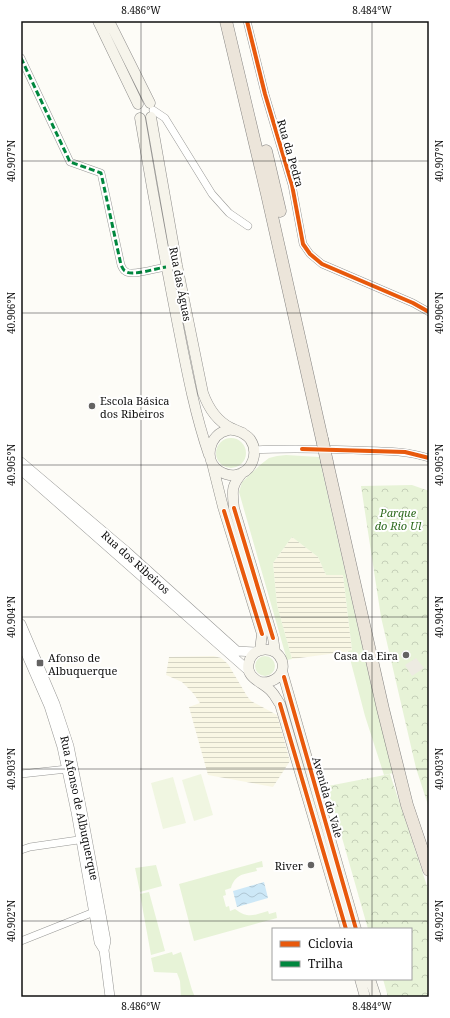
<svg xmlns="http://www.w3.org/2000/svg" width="450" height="1018" viewBox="0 0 450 1018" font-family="'Noto Serif',serif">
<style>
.farmland{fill:url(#farmland-rules)}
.grass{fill:#e7f3d7}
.park{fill:url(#park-crowns)}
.pitch{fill:#f0f6e1}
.plaza{fill:#edebe2}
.water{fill:url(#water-waves)}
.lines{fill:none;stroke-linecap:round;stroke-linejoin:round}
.minor-casing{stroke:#979795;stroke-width:8}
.tertiary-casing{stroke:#979795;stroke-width:10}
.secondary-casing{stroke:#8e8d8b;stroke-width:11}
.trunk-casing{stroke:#858482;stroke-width:13}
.minor{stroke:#fffffe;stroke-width:7}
.tertiary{stroke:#fffffe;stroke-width:9}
.secondary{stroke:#f6f4eb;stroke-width:10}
.trunk{stroke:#ece5da;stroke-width:12}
.trunk-bridge-casing{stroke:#858482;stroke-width:13;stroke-linecap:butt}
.trunk-bridge{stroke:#ece5da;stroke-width:12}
.quiet{stroke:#00873e;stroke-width:3;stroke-dasharray:6 3;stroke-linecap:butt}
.cycleway-casing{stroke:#fff;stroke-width:6}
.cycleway{stroke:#e8590c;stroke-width:4}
.ticks{fill:none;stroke:#111;stroke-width:1;stroke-opacity:0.45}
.poi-dot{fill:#646362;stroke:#fff;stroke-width:1.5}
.labels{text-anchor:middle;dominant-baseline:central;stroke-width:4;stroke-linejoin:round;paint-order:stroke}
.street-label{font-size:11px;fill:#111;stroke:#fff}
.poi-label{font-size:11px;fill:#111;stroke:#fff;text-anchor:start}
.park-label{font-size:11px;font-style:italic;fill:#2f6b1f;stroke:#fff}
.neatline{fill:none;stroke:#111;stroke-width:1.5}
.ticks-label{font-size:10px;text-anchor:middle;fill:#111}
</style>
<defs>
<pattern id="farmland-rules" width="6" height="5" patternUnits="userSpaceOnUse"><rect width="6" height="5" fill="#f9f7e4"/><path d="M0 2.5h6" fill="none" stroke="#d4d3c3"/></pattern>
<pattern id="park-crowns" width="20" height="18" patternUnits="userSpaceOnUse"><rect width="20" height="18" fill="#e7f3d7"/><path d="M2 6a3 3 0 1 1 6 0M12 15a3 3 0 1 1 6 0" fill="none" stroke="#c5cfb8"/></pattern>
<pattern id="water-waves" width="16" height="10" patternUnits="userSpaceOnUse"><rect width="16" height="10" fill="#cde8f7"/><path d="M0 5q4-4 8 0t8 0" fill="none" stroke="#afc6d3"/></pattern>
</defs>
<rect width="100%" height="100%" fill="#fdfcf7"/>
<path class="farmland" d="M292,537L318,557L326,575H343L352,651L292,659L277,605L273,563Z
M214,656L221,658L228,664L247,696L251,701L277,715L290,761L273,787L208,775L189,707L200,703L193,693L182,682L166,675L169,657Z"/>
<path class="grass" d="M216 453a15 15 0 1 1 30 0a15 15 0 1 1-30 0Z
M286,455L319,457L368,672L393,773L384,775L365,716L348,651L352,650L343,575H326L318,557L292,537L273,563L277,605L292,659L287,660L239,492L242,482L260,465L269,458L277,456Z
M255 666a10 10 0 1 1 20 0a10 10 0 1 1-20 0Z
M262,861L263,867L256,868L257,871C244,874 235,874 231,888L225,890L226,895L223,896L226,907L229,906L230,911L235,909C248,919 254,915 268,911L269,914L276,912L277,918L194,941L179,884Z
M156,865L162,886L140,892L135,868Z
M149,892L165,951L151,955L140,894Z
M172,952L173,955L181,952L192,990L195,997H181L180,981L177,973L154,972L151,958Z"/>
<path class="park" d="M412,485L429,491V808L416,768L381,617L361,486Z
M390,774L429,892V997H388L383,979H411V929H368L331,799L325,795L323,787Z"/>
<path class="pitch" d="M201,774L213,815L194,821L182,780Z
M173,777L186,823L163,829L151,783Z"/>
<path class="plaza" d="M416,658L424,668L412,676L405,665Z"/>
<path class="water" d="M264,882L268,898L237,907L233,891Z"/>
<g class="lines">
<g class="minor-casing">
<path id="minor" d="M247,21L265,94L292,185L303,244L310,254L322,264L413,303L429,312
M21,58L70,162L101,173L121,265C122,267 123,270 125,271C131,277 157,268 166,267
M153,110L165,118L212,194L229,213L248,226
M254,450C287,448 320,449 353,450C378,451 405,450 429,458
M21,774L67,769
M21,850L30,847L85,839
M21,941L94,912"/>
</g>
<g class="tertiary-casing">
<path id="tertiary" d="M21,462L126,551L237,651L255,652
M21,470L249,671
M21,624L55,704L69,746L82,811L106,941L104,950
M21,642L49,706L62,747L76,812L99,942L104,950L110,997"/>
</g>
<g class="secondary-casing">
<path id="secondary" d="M98,21L138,104
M109,21L150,103
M151,117L177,265L203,393C208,407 217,421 231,428C238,431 245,433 250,439C259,452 253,472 236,475C230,476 224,474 219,471C203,460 209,434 228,430C233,429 238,431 243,433
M140,118C152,189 165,260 179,331C187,372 195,414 209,455
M212,463L223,507L262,634L260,650
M243,472C231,486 232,490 234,508L273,638L275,652
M282,671L356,929
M260,682C273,684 286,675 282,661C276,645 253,646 249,662C244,678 263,682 271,691C275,695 277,700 280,704L346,929
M360,979L365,997
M370,979L376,997"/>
</g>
<g class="trunk-casing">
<path id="trunk" d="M226,21L267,194L322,439
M266,151L280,211
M327,462L383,709L407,805L429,870"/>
</g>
<use href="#minor" class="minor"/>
<use href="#tertiary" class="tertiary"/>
<use href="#secondary" class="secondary"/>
<use href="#trunk" class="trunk"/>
<g class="trunk-bridge-casing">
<path id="trunk-bridge" d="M322,439L327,462"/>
</g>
<use href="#trunk-bridge" class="trunk-bridge"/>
<path class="quiet" d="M21,58L70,162L101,173L121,265C122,267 123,270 125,271C131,277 157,268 166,267"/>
<g class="cycleway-casing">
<path id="cycleway" d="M247,21L265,94L292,185L303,244L310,254L322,264L413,303L429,312
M302,449L405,452L429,458
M234,508L273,638
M224,511L262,634
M284,677L356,929
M280,704L346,929"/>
</g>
<use href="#cycleway" class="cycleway"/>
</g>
<path class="ticks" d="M141,21V997M372,21V929M21,161H429M21,313H429M21,465H429M21,617H429M21,769H429M21,921H429M372,979V997"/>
<g class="poi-dot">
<circle cx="92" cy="406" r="4"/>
<circle cx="406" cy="655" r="4"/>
<rect x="36" y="659" width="8" height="8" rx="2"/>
<circle cx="311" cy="865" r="4"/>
</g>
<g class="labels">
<g class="street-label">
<text transform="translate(291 153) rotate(74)">Rua da Pedra</text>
<text transform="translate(181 284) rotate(79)">Rua das Águas</text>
<text transform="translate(136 562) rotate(42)">Rua dos Ribeiros</text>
<text transform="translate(328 797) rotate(74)">Avenida do Vale</text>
<text transform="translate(80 808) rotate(78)">Rua Afonso de Albuquerque</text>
</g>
<g class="poi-label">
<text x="100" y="400">Escola Básica<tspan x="100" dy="13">dos Ribeiros</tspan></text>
<text x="398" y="655" text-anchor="end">Casa da Eira</text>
<text x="48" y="657">Afonso de<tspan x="48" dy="13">Albuquerque</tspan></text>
<text x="303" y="865" text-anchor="end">River</text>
</g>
<g class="park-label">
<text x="398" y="512">Parque<tspan x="398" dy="13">do Rio Ul</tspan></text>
</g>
</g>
<rect width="450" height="1018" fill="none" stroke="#ffffff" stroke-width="44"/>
<rect x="272" y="928" width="140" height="52" fill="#ffffff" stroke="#a0a0a0"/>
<rect x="280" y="941" width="20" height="6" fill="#e8590c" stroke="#a0a0a0"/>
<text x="308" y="948" font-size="12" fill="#111111">Ciclovia</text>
<rect x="280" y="961" width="20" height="6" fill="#00873e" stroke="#a0a0a0"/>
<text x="308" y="968" font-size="12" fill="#111111">Trilha</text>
<rect x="22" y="22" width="406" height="974" class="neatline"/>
<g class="ticks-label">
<text x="141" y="14">8.486°W</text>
<text x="372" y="14">8.484°W</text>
<text transform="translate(11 161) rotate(-90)" y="4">40.907°N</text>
<text transform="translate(439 161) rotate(-90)" y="4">40.907°N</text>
<text transform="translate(11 313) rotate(-90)" y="4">40.906°N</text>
<text transform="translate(439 313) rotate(-90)" y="4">40.906°N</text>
<text transform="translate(11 465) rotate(-90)" y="4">40.905°N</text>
<text transform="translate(439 465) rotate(-90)" y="4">40.905°N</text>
<text transform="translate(11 617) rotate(-90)" y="4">40.904°N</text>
<text transform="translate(439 617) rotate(-90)" y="4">40.904°N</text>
<text transform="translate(11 769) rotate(-90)" y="4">40.903°N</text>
<text transform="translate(439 769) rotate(-90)" y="4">40.903°N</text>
<text transform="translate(11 921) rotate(-90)" y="4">40.902°N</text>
<text transform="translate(439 921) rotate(-90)" y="4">40.902°N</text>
<text x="141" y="1010">8.486°W</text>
<text x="372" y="1010">8.484°W</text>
</g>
</svg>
